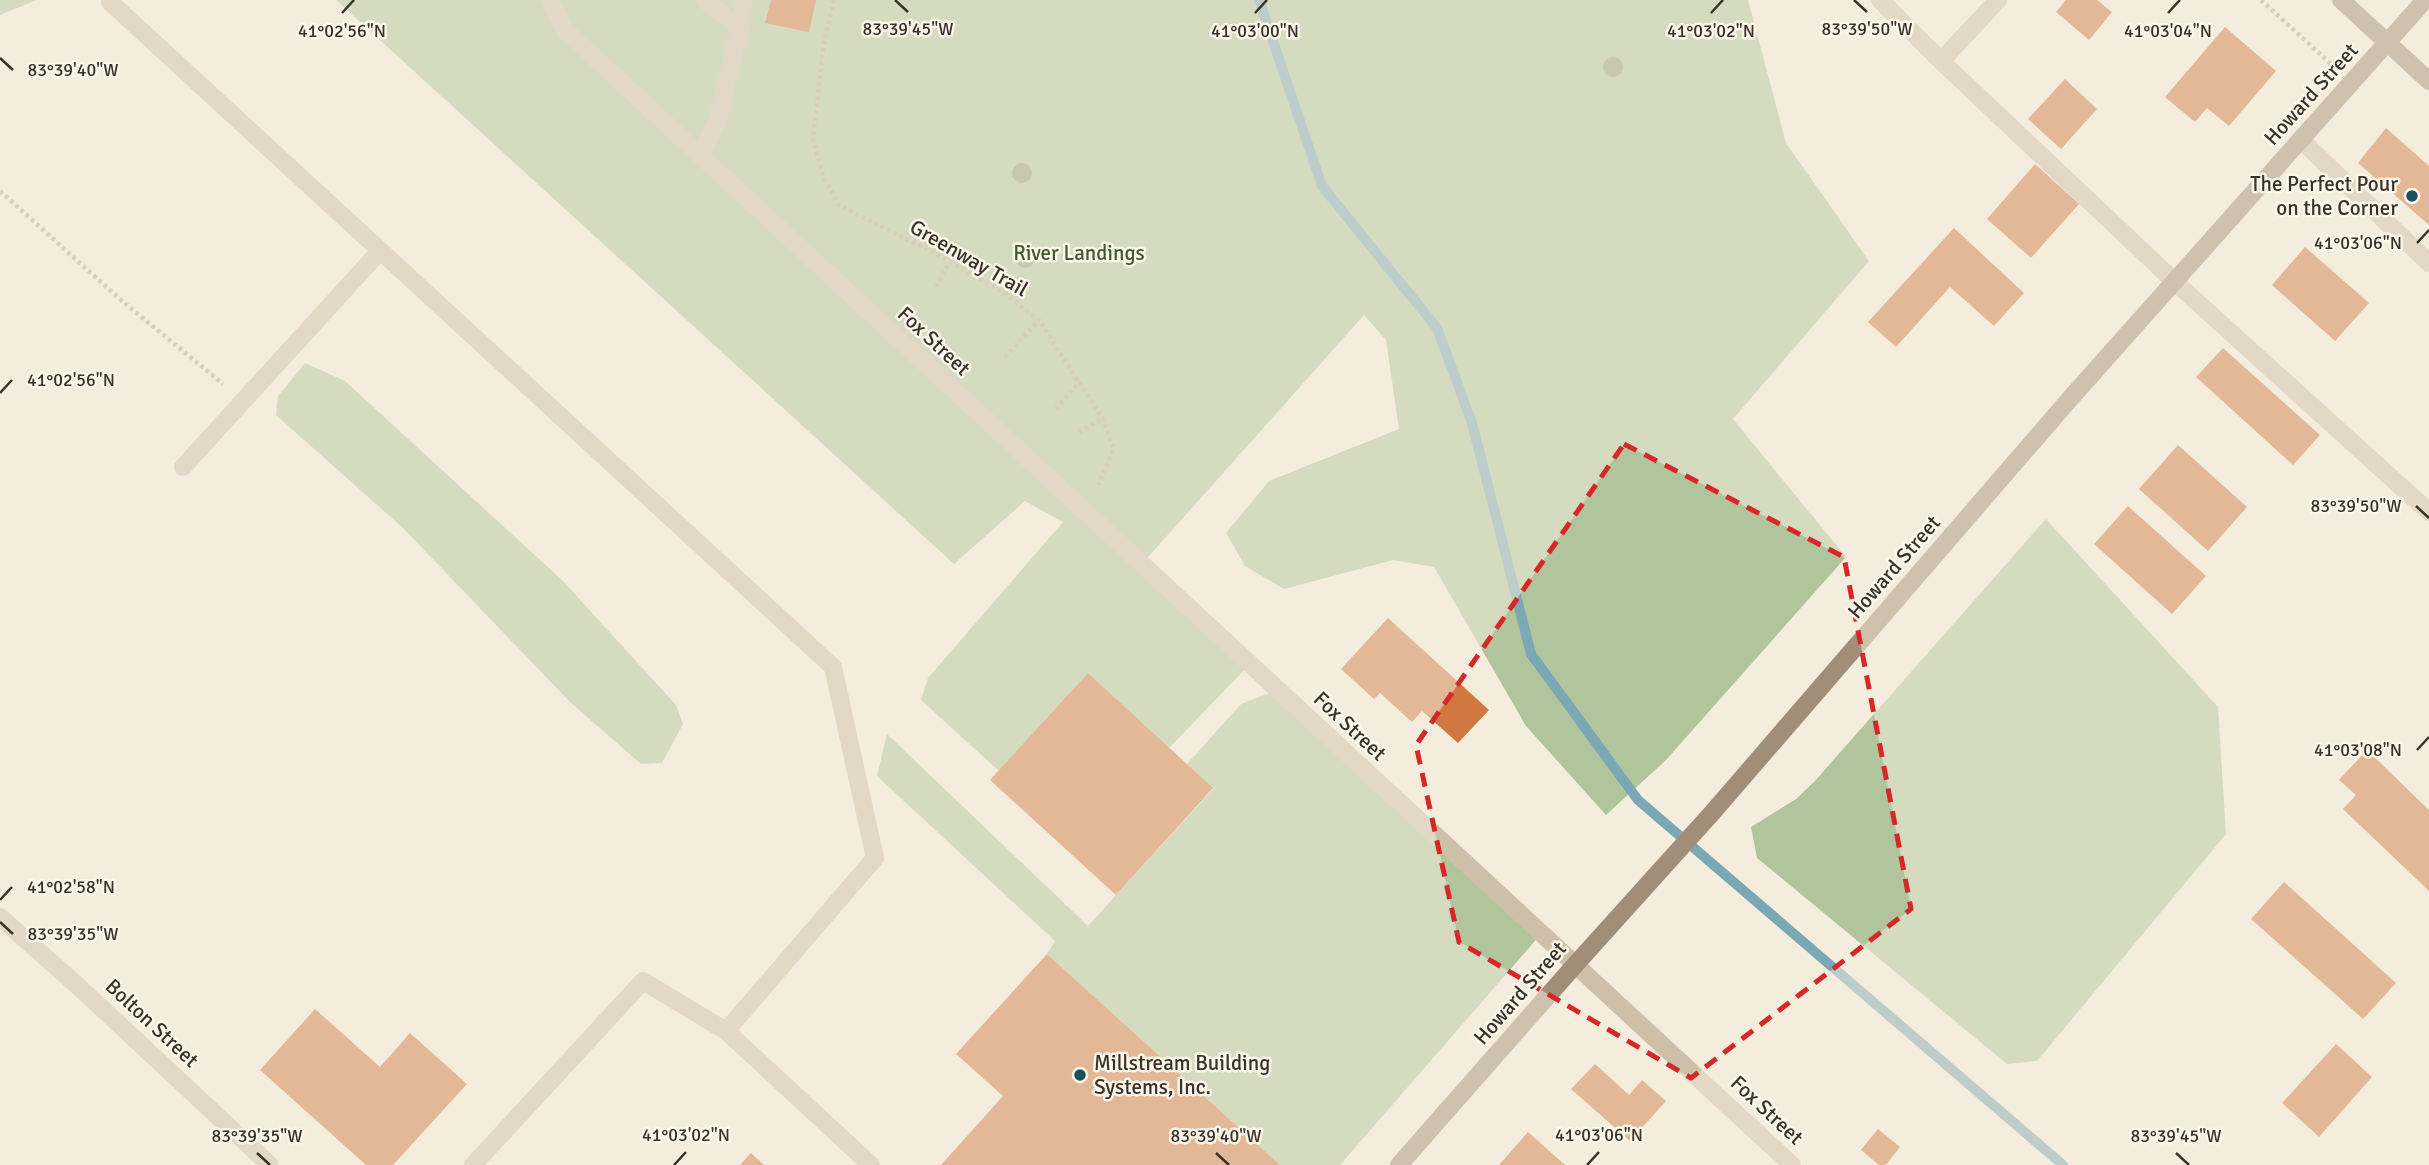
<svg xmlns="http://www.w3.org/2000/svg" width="2429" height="1165" viewBox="0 0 2429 1165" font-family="Signika,sans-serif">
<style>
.green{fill:#b0c59b}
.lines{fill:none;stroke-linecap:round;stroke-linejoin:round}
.stream{stroke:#7aa8b4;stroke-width:10}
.building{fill:#cf7941}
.path{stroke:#baa992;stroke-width:4.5;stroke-dasharray:3.5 3.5;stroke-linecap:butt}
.lane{stroke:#cebfa8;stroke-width:18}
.street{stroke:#cebfa8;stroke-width:18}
.secondary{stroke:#a18e79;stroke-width:18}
.tree{fill:#929c7b}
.marked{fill:none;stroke:#d62828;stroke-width:5;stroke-dasharray:14 9;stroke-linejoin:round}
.ticks{fill:none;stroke:#3a3128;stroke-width:2.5}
.poi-dot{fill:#1a505f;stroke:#fbf6ea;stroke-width:2.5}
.labels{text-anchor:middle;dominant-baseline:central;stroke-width:5;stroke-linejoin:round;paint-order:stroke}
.street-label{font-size:21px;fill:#3a3128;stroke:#fbf6ea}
.poi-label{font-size:21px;fill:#3a3128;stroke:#fbf6ea;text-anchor:end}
.park-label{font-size:21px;fill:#415a2a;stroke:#fbf6ea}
.ticks-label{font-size:18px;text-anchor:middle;fill:#3a3128;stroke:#fbf6ea;stroke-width:5;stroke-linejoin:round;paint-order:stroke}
</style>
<rect width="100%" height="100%" fill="#f4eddd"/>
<path class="green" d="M0,0H37L0,15Z
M336,0H1748L1786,143L1869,261L1733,419L1846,557L1666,760L1606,815L1526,726L1434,567L1393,560L1284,589L1245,566L1226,533L1269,481L1399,429L1386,340L1364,315L1142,564L1250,664L1169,748L1088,673L999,771L921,700L928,678L1063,522L1025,501L954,564Z
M305,363L345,381L563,581L676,705L683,724L662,763L641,764L571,703L403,528L276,415L278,396Z
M2046,519L2218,707L2226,834L2037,1061L2007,1064L1757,858L1751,827L1796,799L1814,782Z
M1277,690L1541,934L1340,1165H1280L1047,954L1055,941L877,776L887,734L1088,926L1213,789L1187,764L1241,704Z"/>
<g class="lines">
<path class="stream" d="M1259,0L1322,186L1437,328L1472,423L1531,654L1638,800L2063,1165"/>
</g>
<path class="building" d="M771,0H816L809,32L765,23Z
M2066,0H2097L2112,12L2089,40L2056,12Z
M2225,27L2276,71L2229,126L2207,108L2195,122L2165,97Z
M2065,79L2097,109L2061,149L2028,119Z
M2386,128L2429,166V225L2358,163Z
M2035,164L2079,204L2031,258L1987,219Z
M1954,228L2024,293L1994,326L1950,287L1896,347L1868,322Z
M2305,247L2369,303L2335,341L2272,285Z
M2223,348L2320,435L2293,465L2196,377Z
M2178,445L2247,507L2208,551L2139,489Z
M2128,506L2206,576L2172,614L2094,544Z
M1388,618L1489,710L1458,743L1422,711L1412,722L1380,693L1374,699L1341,669Z
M1088,673L1213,788L1116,895L990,780Z
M2367,750L2429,810V891L2343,809L2356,795L2339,780Z
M2284,882L2396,983L2363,1019L2251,919Z
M1047,954L1280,1165H941L1003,1096L956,1054Z
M315,1009L380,1067L410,1033L467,1084L393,1165H366L260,1070Z
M2336,1044L2372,1077L2319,1137L2282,1103Z
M1595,1064L1629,1095L1642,1080L1666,1101L1630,1141L1571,1089Z
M1878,1129L1900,1147L1886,1165H1879L1861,1150Z
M1528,1132L1565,1165H1499Z
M751,1153L764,1165H740Z"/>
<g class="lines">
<path class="path" d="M834,0L824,41L813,139L823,176L839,205L932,252L1003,292L1039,320L1102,418L1114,449L1098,485
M2261,0L2333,66
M0,191L122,301L223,384
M936,287L950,261
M1005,357L1039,320
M1056,409L1080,381
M1079,432L1102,418"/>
<path class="lane" d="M549,0L566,31L877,319
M705,0L740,28
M1880,0L1941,61
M1998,0L1941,61L2175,282L2429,512
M110,2L833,667L875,858L726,1031L871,1165
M2301,140L2429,263
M699,156L717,122L740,28L744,0
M183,467L380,251
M473,1165L643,981L726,1031"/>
<path class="street" d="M877,319L1792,1165
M0,917L79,987L270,1165"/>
<path class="secondary" d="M2341,0L2429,81
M1399,1165L1575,965L1712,813L2068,401L2425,0"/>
</g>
<g class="tree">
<circle cx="1613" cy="67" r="10"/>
<circle cx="1022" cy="173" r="10"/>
<circle cx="1025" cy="258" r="10"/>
</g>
<path d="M0 0H2429V1165H0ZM1624,444L1844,557L1911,909L1691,1078L1459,942L1416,745Z" fill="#f4eddd" fill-opacity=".55" fill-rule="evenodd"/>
<path class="marked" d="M1624,444L1844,557L1911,909L1691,1078L1459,942L1416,745Z"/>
<path class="ticks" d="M895,0L908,12M1854,0L1867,12M342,13L354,0M1255,13L1267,0M1711,13L1723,0M2168,13L2180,0M0,58L13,70M2417,243L2429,230M0,393L12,380M2416,506L2429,518M2417,750L2429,737M0,900L12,887M0,922L13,934M257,1153L270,1165M1216,1153L1229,1165M2176,1153L2189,1165M674,1165L686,1152M1587,1165L1599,1152"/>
<g class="poi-dot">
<circle cx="2412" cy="196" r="7"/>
<circle cx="1080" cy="1075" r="7"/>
</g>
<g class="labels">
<g class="street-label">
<text transform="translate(2311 94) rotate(-48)">Howard Street</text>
<text transform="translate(969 258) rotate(30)">Greenway Trail</text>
<text transform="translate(934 341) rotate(43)">Fox Street</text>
<text transform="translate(1894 567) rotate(-49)">Howard Street</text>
<text transform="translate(1350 726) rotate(43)">Fox Street</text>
<text transform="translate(1520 993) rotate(-49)">Howard Street</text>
<text transform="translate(152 1023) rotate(43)">Bolton Street</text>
<text transform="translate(1767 1110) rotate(43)">Fox Street</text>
</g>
<g class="poi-label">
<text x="2398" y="184">The Perfect Pour<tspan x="2398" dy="24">on the Corner</tspan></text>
<text x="1094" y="1063" text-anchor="start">Millstream Building<tspan x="1094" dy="24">Systems, Inc.</tspan></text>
</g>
<g class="park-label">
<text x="1079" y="253">River Landings</text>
</g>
</g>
<g class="ticks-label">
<text x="908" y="35">83°39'45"W</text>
<text x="1867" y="35">83°39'50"W</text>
<text x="342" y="37">41°02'56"N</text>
<text x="1255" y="37">41°03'00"N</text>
<text x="1711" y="37">41°03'02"N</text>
<text x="2168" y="37">41°03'04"N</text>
<text x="73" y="76">83°39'40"W</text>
<text x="2358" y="249">41°03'06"N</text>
<text x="71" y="386">41°02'56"N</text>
<text x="2356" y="512">83°39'50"W</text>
<text x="2358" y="756">41°03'08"N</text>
<text x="71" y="893">41°02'58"N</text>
<text x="73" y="940">83°39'35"W</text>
<text x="686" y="1141">41°03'02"N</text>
<text x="1599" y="1141">41°03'06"N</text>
<text x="257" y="1142">83°39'35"W</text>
<text x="1216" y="1142">83°39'40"W</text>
<text x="2176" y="1142">83°39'45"W</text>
</g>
</svg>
